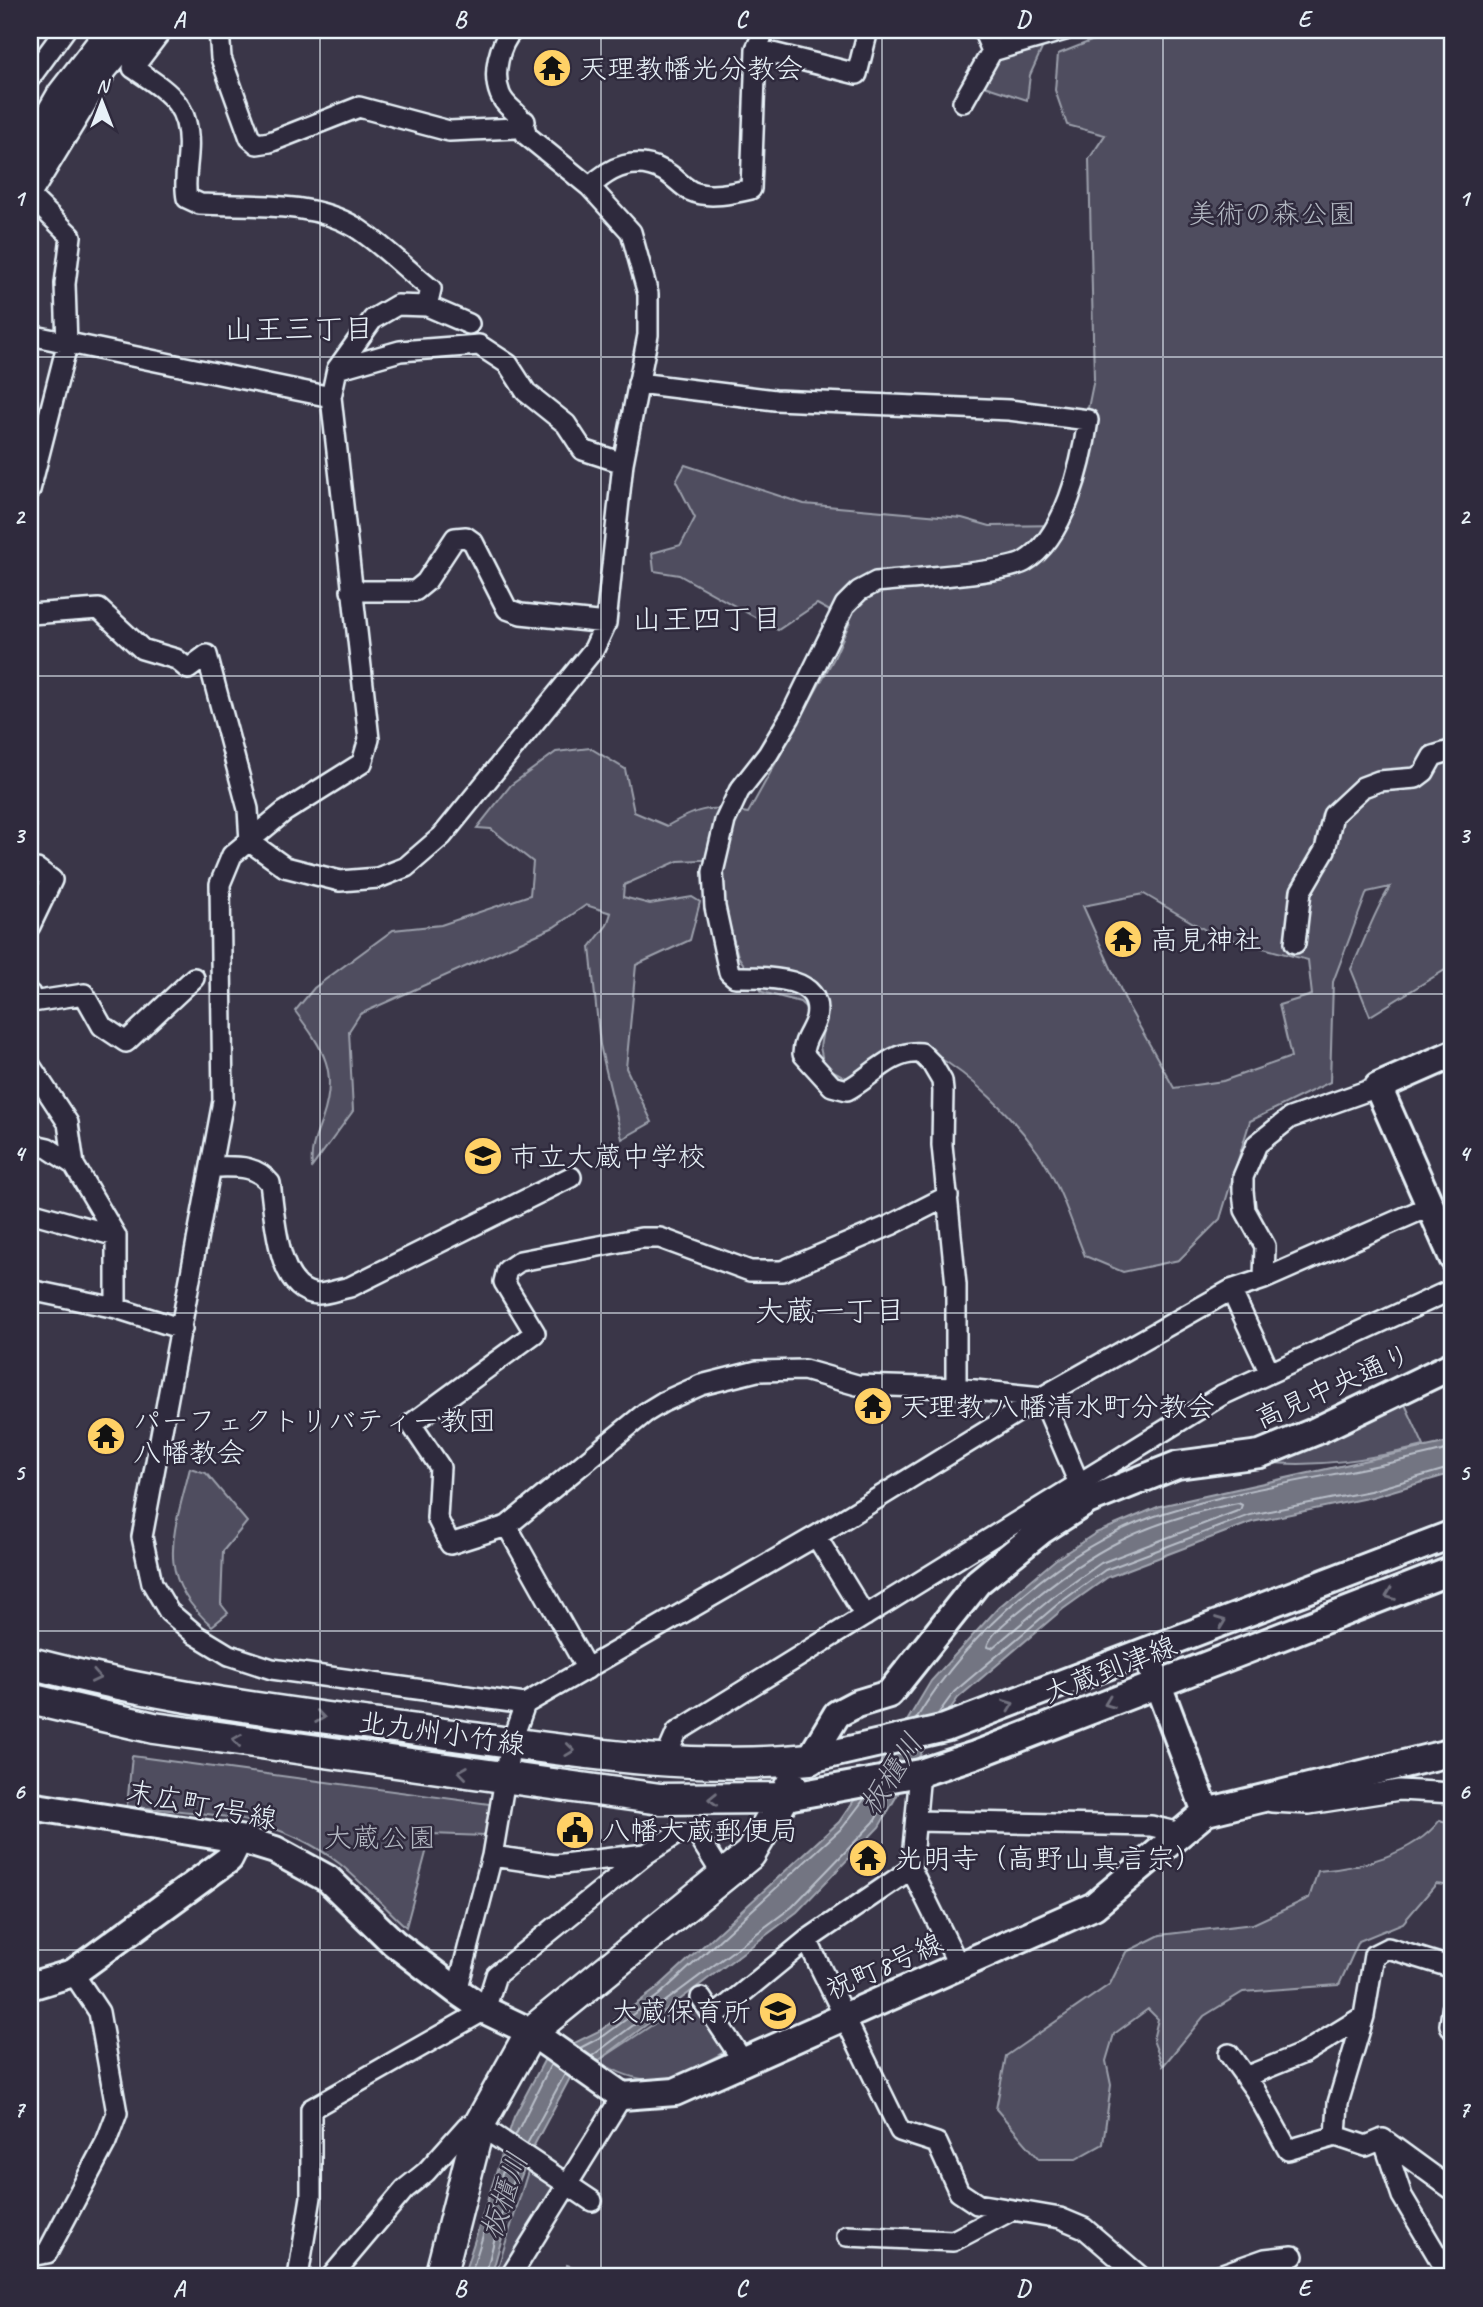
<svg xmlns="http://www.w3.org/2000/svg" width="1483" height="2307" viewBox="0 0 1483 2307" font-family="Caveat,'Klee One',sans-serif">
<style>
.green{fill:#504e5f;stroke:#9ca0ac;stroke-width:2;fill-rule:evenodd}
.water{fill:#737482;stroke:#a2a6b1;stroke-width:2}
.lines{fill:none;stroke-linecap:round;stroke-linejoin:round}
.shore{stroke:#b9bfc9;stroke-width:2}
.street-casing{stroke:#e8f1f8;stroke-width:24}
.secondary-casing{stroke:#e8f1f8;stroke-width:32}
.primary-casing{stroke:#e8f1f8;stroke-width:35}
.highway-casing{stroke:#e8f1f8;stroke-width:40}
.street{stroke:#2f2a3d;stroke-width:19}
.secondary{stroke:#2f2a3d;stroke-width:26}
.primary{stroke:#2f2a3d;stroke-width:30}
.highway{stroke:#2f2a3d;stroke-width:35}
.oneway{stroke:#70707e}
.grid{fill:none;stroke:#e8f1f8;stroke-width:2;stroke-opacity:0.55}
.labels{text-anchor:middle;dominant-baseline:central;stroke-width:5;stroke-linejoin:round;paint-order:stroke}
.poi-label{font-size:28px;fill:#e8f1f8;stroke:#2f2a3d;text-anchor:start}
.park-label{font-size:28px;fill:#b3b8c2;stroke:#2f2a3d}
.street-label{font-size:28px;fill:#e8f1f8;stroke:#2f2a3d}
.neighbourhood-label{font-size:30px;fill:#e8f1f8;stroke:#2f2a3d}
.water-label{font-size:30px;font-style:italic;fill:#aeb2bd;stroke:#2f2a3d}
.neatline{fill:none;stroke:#e8f1f8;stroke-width:2.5}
.grid-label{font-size:23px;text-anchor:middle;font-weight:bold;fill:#e8f1f8}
</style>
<rect width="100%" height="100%" fill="#3a3648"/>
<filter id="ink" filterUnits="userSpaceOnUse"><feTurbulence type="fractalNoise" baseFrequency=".0143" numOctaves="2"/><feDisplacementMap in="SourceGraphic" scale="14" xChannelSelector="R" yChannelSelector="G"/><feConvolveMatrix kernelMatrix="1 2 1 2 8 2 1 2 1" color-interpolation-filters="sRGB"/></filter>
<g filter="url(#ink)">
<path class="green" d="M1119,30H1453V965L1370,1016L1351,969C1365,941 1373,913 1390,887L1367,892L1333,982L1330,1082L1250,1121L1220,1219L1179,1260L1123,1272L1085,1256C1071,1222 1059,1181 1037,1151C1011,1115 973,1077 935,1055L854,1082L824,1066L820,1047L824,1024L800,1002L762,992L738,956L724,905V859L678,861L624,885L623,897L650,904L692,897L700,902L690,940L636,965L626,1068L652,1122L622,1139L600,1045L590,947L607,925L611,913L586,905L554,927L360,1014L349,1031L353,1111L312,1167C310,1149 316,1136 322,1120C339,1071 324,1050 295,1011L314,988L393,930L441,925L530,895L533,862L491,829L477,828L511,785L556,752L590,748L625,769L634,812L667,826C702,806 709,806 748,813L834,658L850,622L817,604L778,630L679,575L654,571L652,553L681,545L695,518L676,481L685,465L804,504L962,518L990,526L1064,525L1094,379L1089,159L1105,135L1067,125L1055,90L1058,54ZM1144,894L1214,935L1308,960L1312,995L1279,1005L1291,1057L1223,1081L1174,1088L1128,1006L1083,906Z
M1045,42L1030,75L1027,100L981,85L1005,53Z
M1404,1402L1424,1446C1371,1459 1318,1468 1263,1462Z
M190,1468L206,1473L247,1522L223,1551L221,1604L228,1613L212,1626C153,1575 174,1534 190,1468Z
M132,1756L490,1804L485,1836L431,1834L406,1927C384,1907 363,1883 340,1864C276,1814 204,1814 127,1806Z
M1440,1820L1453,1825V1886L1436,1884L1403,1923L1359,1941L1339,1985L1243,1992L1204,2016L1163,2066L1153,2040L1158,2019L1148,2009L1114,2034L1106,2061L1111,2085L1103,2144L1076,2159H1039L996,2109L1006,2056L1110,1984L1126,1952L1160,1935L1253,1924L1309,1898L1318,1871C1359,1868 1414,1854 1440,1820Z
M690,2000L730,2049C678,2077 654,2096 598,2061Z
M529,2168L552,2182L553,2191L504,2277H495Z
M567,2265L601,2277H566Z"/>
<path class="water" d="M1453,1441V1473L1372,1497L1252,1522L1108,1577L1063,1609L958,1698L931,1736L879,1827L797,1912L598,2061L571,2076L531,2151L514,2195L491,2277H463L514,2117L546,2057L601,2030L655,1990L839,1822L892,1746L931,1681L999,1607L1055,1560L1096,1533L1160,1506Z"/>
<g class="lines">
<path class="shore" d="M1238,1503L1242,1505L1240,1510L1101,1563L1053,1597L992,1648L987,1647C990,1633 1011,1618 1023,1608C1093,1548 1146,1521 1238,1503Z
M938,1714L954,1692L1058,1604L1105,1570L1250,1515L1370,1491L1453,1467
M916,1719C969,1632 1065,1544 1164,1513C1258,1483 1358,1474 1453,1448
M580,2048L605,2035L659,1995L843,1827L865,1798
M592,2056L792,1907L874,1822L890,1794
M515,2136L551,2064
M527,2144L565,2074
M470,2277L507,2158
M485,2277L498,2225L518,2165"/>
<g class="street-casing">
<path id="street" d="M162,30L133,68C170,93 192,105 188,154C187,169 184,184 187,198L200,204C250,207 310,200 355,227C382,244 406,269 431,289L427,306L397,305L373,319L337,369L331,397L369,739L362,763L284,812L232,855L220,884L223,1101L142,1537L152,1583L169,1612L196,1635L229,1655L272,1669L525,1704L816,1536L1042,1397L1231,1290L1264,1279L1428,1207
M219,30L221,58L250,138L257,144L270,142L359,107L449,131L516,128L525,121
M756,49L857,74L868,30
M992,51L1065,30
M30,78L65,30
M963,102L992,51L983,30
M590,187C611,166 636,156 664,171C674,176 681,186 691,191C708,199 734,193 751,189L756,49L765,30
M30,196L107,70L141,30
M427,306L469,324
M30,335L331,397
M337,369L400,351L479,345L508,364L526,392L566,424L583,450L623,463
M638,383L775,400L1009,410L1088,420C1082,463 1065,538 1024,562C1005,573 903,579 876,582L859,591L845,605L790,717L768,754L739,791L725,821L713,872L715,907L729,972L735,977C762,977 825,974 816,1018C813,1031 803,1039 803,1054L832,1086L847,1090C872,1077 891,1050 921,1053L932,1064L942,1081L943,1091L942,1145L956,1285V1388
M30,490L67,345L65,284L71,236L31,197
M351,591H415L426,582L455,538L466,537L473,542L507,609L521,614L606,623
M30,614L99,609L142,649L176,659L188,669L207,655L248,809L250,842
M250,842L285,867L340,881L378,878L406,867L442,836L594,649L606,623L623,463L648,335V294L631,232L590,187L526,135C524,111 506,111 500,94C492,74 499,44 513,30
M30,870L37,869L52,880L30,926
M1295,943L1301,891L1325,850L1333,815L1363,787L1379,781L1416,778L1424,772L1433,756L1453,750
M30,994L32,1002L84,994L102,1026L126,1042L194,978
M30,1065L68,1123L74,1165L116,1236V1308L182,1329
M30,1144L48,1148L74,1165
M212,1167C235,1167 255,1164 270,1183C275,1214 276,1292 318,1294C327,1294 340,1289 350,1287L571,1177
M948,1196L891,1225L782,1271H750L660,1238H641L520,1261L507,1270L504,1282L535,1333L411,1424L440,1467L437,1518L450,1544L507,1526L645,1413L663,1402L701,1385L757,1371L804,1370L857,1385L956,1388L1042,1397
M30,1212L116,1236
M1264,1279L1265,1246L1245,1210L1243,1191V1177L1257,1144L1290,1118L1378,1087
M30,1290L116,1308
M1231,1290L1270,1373
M1042,1397L1083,1493
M507,1526L587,1669
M816,1536L865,1616
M664,1762L677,1732L1222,1395L1453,1289
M920,1773L911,1869L960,1968
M1272,1802L1309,1804L1399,1790L1453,1793
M917,1821L1151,1826L1180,1833
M492,1856L555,1865L645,1854
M807,1940L900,2131L937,2143L959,2192L977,2204L1060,2218L1084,2228L1141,2277
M457,1991L492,1856L511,1743L525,1704
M701,1998L743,2061
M1453,2004L1450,2025L1453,2030
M713,2017L807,1940L911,1869
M1229,2054L1255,2090L1288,2150L1336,2136
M1245,2077L1304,2053L1364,2016
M1383,2139L1366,2146L1336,2136L1338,2103L1364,2016L1374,1955L1388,1948L1453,1968
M1383,2139L1402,2196L1450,2277
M1383,2139L1453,2190
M847,2236L953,2241L1012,2210
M30,2256L47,2253L106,2142L117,2113L99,2012L73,1973
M298,2277L311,2197V2109L485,2010L496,1975L646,1854L677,1834H697L723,1876
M331,2277L405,2189L426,2172L467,2126L479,2125L592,2201
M510,2277L622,2096
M1214,2277L1265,2259L1293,2256"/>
</g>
<g class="secondary-casing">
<path id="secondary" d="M1453,1054L1378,1087L1453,1258
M1152,1669L1206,1812
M810,1759L837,1714L856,1704L889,1694L978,1582L1042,1530L1087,1501L1177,1465L1260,1454L1314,1432L1453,1365
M810,1759L945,1728L1453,1534
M781,1798L920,1773L975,1755L1453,1570
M30,1806L239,1839L275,1850L328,1879L394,1943L457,1991L485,2010L531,2032L622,2096L675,2092L1094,1906L1206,1812L1453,1752
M30,1986L73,1973L229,1859L239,1839"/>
</g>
<g class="primary-casing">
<path id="primary" d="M30,1663C161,1698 297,1714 431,1732C557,1749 683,1772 810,1759
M30,1699L154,1728L660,1799L781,1798
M440,2277L479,2125L531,2032L750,1854L791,1785"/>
</g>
<g class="highway-casing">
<path id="highway" d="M30,157L65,96L116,30"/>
</g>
<use href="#street" class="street"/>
<use href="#secondary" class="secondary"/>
<use href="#primary" class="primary"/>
<use href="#highway" class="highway"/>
</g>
<defs><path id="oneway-chevron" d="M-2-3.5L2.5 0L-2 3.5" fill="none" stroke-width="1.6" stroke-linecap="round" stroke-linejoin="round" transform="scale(1.75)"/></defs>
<g class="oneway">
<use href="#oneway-chevron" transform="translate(1390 1595) rotate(159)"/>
<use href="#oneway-chevron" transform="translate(1221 1622) rotate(-21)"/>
<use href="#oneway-chevron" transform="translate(96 1677) rotate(12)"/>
<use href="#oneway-chevron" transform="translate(1109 1703) rotate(159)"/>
<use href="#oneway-chevron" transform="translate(1009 1705) rotate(-21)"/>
<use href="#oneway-chevron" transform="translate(320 1717) rotate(8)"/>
<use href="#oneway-chevron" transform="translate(237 1740) rotate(-172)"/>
<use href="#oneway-chevron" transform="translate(570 1750) rotate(7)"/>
<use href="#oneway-chevron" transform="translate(463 1772) rotate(-172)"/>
<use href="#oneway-chevron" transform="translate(713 1799) rotate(179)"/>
</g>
</g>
<path class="grid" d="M320,30V2277M601,30V2277M882,30V2277M1163,30V2277M30,357H1453M30,676H1453M30,994H1453M30,1313H1453M30,1631H1453M30,1950H1453"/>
<defs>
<g id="temple-disc" transform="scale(2.0125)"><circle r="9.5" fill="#ffd166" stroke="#2f2a3d"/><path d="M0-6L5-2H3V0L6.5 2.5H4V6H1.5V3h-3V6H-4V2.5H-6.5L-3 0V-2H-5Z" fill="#111"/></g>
<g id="school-disc" transform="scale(2.0125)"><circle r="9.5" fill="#ffd166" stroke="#2f2a3d"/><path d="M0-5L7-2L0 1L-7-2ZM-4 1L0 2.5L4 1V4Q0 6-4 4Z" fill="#111"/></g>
<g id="civic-disc" transform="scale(2.0125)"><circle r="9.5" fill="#ffd166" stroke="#2f2a3d"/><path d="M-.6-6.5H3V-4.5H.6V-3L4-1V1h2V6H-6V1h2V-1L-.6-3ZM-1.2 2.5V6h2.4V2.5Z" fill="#111"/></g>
</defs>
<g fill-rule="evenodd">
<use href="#temple-disc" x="552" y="68"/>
<use href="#temple-disc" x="1123" y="939"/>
<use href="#school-disc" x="483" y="1156"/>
<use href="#temple-disc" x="873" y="1406"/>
<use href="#temple-disc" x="106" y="1436"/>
<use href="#civic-disc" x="575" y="1830"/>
<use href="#temple-disc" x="868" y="1858"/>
<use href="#school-disc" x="778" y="2011"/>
</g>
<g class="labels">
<g class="poi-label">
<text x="579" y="68">天理教幡光分教会</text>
<text x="1150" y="939">高見神社</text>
<text x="510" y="1156">市立大蔵中学校</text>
<text x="900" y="1406">天理教 八幡清水町分教会</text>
<text x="133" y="1420">パーフェクトリバティー教団<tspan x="133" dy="32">八幡教会</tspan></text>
<text x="602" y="1830">八幡大蔵郵便局</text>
<text x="895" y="1858">光明寺（高野山真言宗）</text>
<text x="751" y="2011" text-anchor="end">大蔵保育所</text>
</g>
<g class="park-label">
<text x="1272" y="213">美術の森公園</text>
<text x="380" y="1837">大蔵公園</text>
</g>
<g class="street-label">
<text transform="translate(1333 1386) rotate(-24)">高見中央通り</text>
<text transform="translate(1110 1669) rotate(-21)">大蔵到津線</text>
<text transform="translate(442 1733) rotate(8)">北九州小竹線</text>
<text transform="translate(202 1805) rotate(11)">末広町1号線</text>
<text transform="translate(884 1966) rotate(-24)">祝町8号線</text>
</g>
<g class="neighbourhood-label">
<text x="299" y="329">山王三丁目</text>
<text x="707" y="619">山王四丁目</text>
<text x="830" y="1311">大蔵一丁目</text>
</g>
<g class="water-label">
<text transform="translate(891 1774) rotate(-57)">板櫃川</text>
<text transform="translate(504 2196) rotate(-71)">板櫃川</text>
</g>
</g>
<rect width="1483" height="2307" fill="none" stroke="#2f2a3d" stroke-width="77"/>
<g transform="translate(102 102)" stroke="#2f2a3d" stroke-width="5" paint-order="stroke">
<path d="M0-5L12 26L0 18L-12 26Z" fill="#e8f1f8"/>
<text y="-10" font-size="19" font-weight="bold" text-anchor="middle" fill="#e8f1f8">N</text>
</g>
<rect x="38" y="38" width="1406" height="2230" class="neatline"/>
<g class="grid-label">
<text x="179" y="27">A</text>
<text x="460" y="27">B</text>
<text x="741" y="27">C</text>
<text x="1023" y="27">D</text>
<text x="1304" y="27">E</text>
<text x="19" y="206">1</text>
<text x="1464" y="206">1</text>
<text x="19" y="524">2</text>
<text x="1464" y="524">2</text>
<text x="19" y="843">3</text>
<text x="1464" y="843">3</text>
<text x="19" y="1161">4</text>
<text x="1464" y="1161">4</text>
<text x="19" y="1480">5</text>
<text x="1464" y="1480">5</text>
<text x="19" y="1799">6</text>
<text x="1464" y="1799">6</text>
<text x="19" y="2117">7</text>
<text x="1464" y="2117">7</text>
<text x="179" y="2296">A</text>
<text x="460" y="2296">B</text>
<text x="741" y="2296">C</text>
<text x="1023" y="2296">D</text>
<text x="1304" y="2296">E</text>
</g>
</svg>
